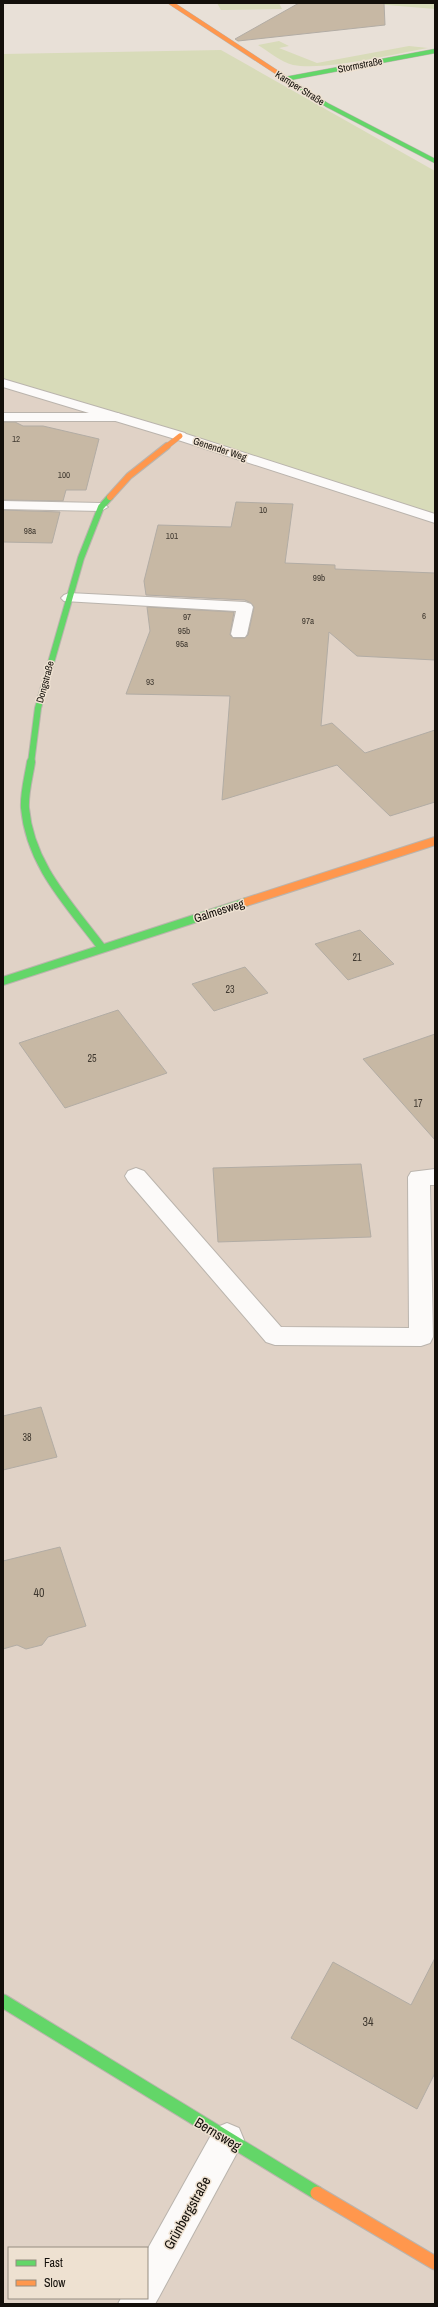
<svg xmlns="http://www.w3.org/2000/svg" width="438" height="2307" viewBox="0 0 438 2307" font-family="'Archivo Narrow',sans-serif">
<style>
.commercial{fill:#e0d2c6;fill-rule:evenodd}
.green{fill:#d8dbb9}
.building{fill:#c7b8a4;stroke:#b2aca4}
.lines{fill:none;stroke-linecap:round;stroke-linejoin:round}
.lane-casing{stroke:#bab4ad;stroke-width:2}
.street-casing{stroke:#bab4ad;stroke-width:2}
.fast-far3-casing{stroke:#bab4ad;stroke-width:5}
.fast-far2-casing{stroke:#bab4ad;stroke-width:8}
.fast-far1-casing{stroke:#bab4ad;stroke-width:10}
.fast-casing{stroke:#bab4ad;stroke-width:15}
.slow-far4-casing{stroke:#bab4ad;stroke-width:5}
.slow-far3-casing{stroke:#bab4ad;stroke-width:6}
.slow-far2-casing{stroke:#bab4ad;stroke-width:8}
.slow-far1-casing{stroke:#bab4ad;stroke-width:10}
.slow-casing{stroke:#bab4ad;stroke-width:15}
.lane{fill:#fcfaf9;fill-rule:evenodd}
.street{fill:#fcfaf9;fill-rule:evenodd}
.fast-far3{stroke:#63d668;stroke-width:4}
.fast-far2{stroke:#63d668;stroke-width:6}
.fast-far1{stroke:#63d668;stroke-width:8}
.fast{stroke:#63d668;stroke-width:13}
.slow-far4{stroke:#ff974d;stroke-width:4}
.slow-far3{stroke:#ff974d;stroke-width:5}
.slow-far2{stroke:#ff974d;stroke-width:6}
.slow-far1{stroke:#ff974d;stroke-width:8}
.slow{stroke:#ff974d;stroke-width:13}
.labels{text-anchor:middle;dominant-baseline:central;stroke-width:3;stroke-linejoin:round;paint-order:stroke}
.far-number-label{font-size:9px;fill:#403930}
.far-street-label{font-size:10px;fill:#130f0a;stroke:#eee1d1}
.number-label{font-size:10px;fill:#403930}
.street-label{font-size:12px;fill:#130f0a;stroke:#eee1d1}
.near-number-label{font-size:12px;fill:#403930}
.near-street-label{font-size:14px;fill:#130f0a;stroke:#eee1d1}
</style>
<rect width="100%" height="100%" fill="#e8e0d7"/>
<path class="commercial" d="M3,383L435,519V2304H3ZM9,2248H147V2298H9Z"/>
<path class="green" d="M217,3H279L282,9L221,10Z
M363,3H435V9Z
M279,41L289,46L279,48L317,63L409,46L428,48C394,54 325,71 293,65C281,62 268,51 258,45Z
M221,50L435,171V519L3,383V54Z"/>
<path class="building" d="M299,3H384L385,25L238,41L235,39Z
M3,422H15L23,426H43L99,439L86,490H66L63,501L3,500Z
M236,502L293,504L285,563L335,565V569L435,573V660L357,656L329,632L321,726L332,723L365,753L435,730V802L390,816L337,765L222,800L230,696L126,694L150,631L147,607L234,612L230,635L233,638H245L248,635L254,607L251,603L245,600L146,595L144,581L158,525L231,527Z
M3,510L60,512L52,543L3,542Z
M360,930L394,964L348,980L315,944Z
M245,967L268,993L214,1011L192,984Z
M118,1010L167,1073L65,1108L19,1043Z
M435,1034V1140L363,1059Z
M361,1164L371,1237L218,1242L213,1168Z
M41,1407L57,1457L3,1470V1416Z
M60,1547L86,1626L48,1637L42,1645L26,1649L17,1645L3,1649V1561Z
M435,1958V2073L417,2109L291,2038L333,1962L411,2005Z"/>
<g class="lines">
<g class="lane-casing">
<path id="lane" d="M3,413H118L125,417L118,421H3Z
M180,432L435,514V523L175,439L173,436Z
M3,501L101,503L108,507L101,511L3,509Z
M69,593L245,602L251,604L253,607L247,634L245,637H233L231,634L236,611L64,601L61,598L64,595Z
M136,1168L144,1171L281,1327L409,1328L408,1177L411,1172L435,1169V1185H430L433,1337L430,1343L421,1346L275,1345L266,1342L128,1181L125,1176L128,1171Z"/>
</g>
<g class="street-casing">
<path id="street" d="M3,379L185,433L187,436L180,440L175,439L3,387Z
M227,2123L239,2128L244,2140L159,2297L155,2304H118L121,2298H147V2250L215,2128Z"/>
</g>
<g class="fast-far3-casing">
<path id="fast-far3" d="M285,79L435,51
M287,79L327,105L435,161"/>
</g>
<g class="fast-far2-casing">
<path id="fast-far2" d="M31,763L38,708L81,558L101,507L110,497"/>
</g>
<g class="fast-far1-casing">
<path id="fast-far1" d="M31,762C29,776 24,793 25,808C30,865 69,904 102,948
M3,981L246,902"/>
</g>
<g class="fast-casing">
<path id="fast" d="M3,2001L317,2193"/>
</g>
<g class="slow-far4-casing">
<path id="slow-far4" d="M171,3L287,79"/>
</g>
<g class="slow-far3-casing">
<path id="slow-far3" d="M166,447L180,436"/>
</g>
<g class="slow-far2-casing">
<path id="slow-far2" d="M110,497L129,476L167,446"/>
</g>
<g class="slow-far1-casing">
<path id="slow-far1" d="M246,902L435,841"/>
</g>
<g class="slow-casing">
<path id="slow" d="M317,2193L435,2263"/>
</g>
<use href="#lane" class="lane"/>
<use href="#street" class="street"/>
<use href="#fast-far3" class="fast-far3"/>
<use href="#fast-far2" class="fast-far2"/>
<use href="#fast-far1" class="fast-far1"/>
<use href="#fast" class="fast"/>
<use href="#slow-far4" class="slow-far4"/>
<use href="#slow-far3" class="slow-far3"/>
<use href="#slow-far2" class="slow-far2"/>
<use href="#slow-far1" class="slow-far1"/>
<use href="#slow" class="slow"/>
</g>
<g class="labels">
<g class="far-number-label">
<text x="16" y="439">12</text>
<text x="64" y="475">100</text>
<text x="263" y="510">10</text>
<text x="30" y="531">98a</text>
<text x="172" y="536">101</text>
<text x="319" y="578">99b</text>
<text x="424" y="616">6</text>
<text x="187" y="617">97</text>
<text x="308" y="621">97a</text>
<text x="184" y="631">95b</text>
<text x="182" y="644">95a</text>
<text x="150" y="682">93</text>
</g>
<g class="far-street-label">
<text transform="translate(360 65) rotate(-11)">Stormstraße</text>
<text transform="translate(300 88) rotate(32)">Kamper Straße</text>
<text transform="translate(220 449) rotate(18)">Genender Weg</text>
<text transform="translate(45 682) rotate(-75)">Dongstraße</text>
</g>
<g class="number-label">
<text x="357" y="957">21</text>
<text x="230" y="989">23</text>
<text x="92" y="1058">25</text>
<text x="418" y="1103">17</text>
<text x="27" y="1437">38</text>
</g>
<g class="street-label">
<text transform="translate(219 911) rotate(-18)">Galmesweg</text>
</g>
<g class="near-number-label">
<text x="39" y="1593">40</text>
<text x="368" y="2022">34</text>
</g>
<g class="near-street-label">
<text transform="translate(218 2134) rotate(31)">Bernsweg</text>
<text transform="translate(187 2213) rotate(-61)">Grünbergstraße</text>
</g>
</g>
<rect width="438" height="2307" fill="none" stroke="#130f0a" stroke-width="8"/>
<rect x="8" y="2247" width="140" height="52" fill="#eee1d1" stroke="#968d81"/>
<rect x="16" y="2260" width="20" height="6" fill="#63d668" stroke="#968d81"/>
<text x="44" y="2267" font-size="12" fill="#130f0a">Fast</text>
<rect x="16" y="2280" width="20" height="6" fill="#ff974d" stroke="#968d81"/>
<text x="44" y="2287" font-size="12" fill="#130f0a">Slow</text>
</svg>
